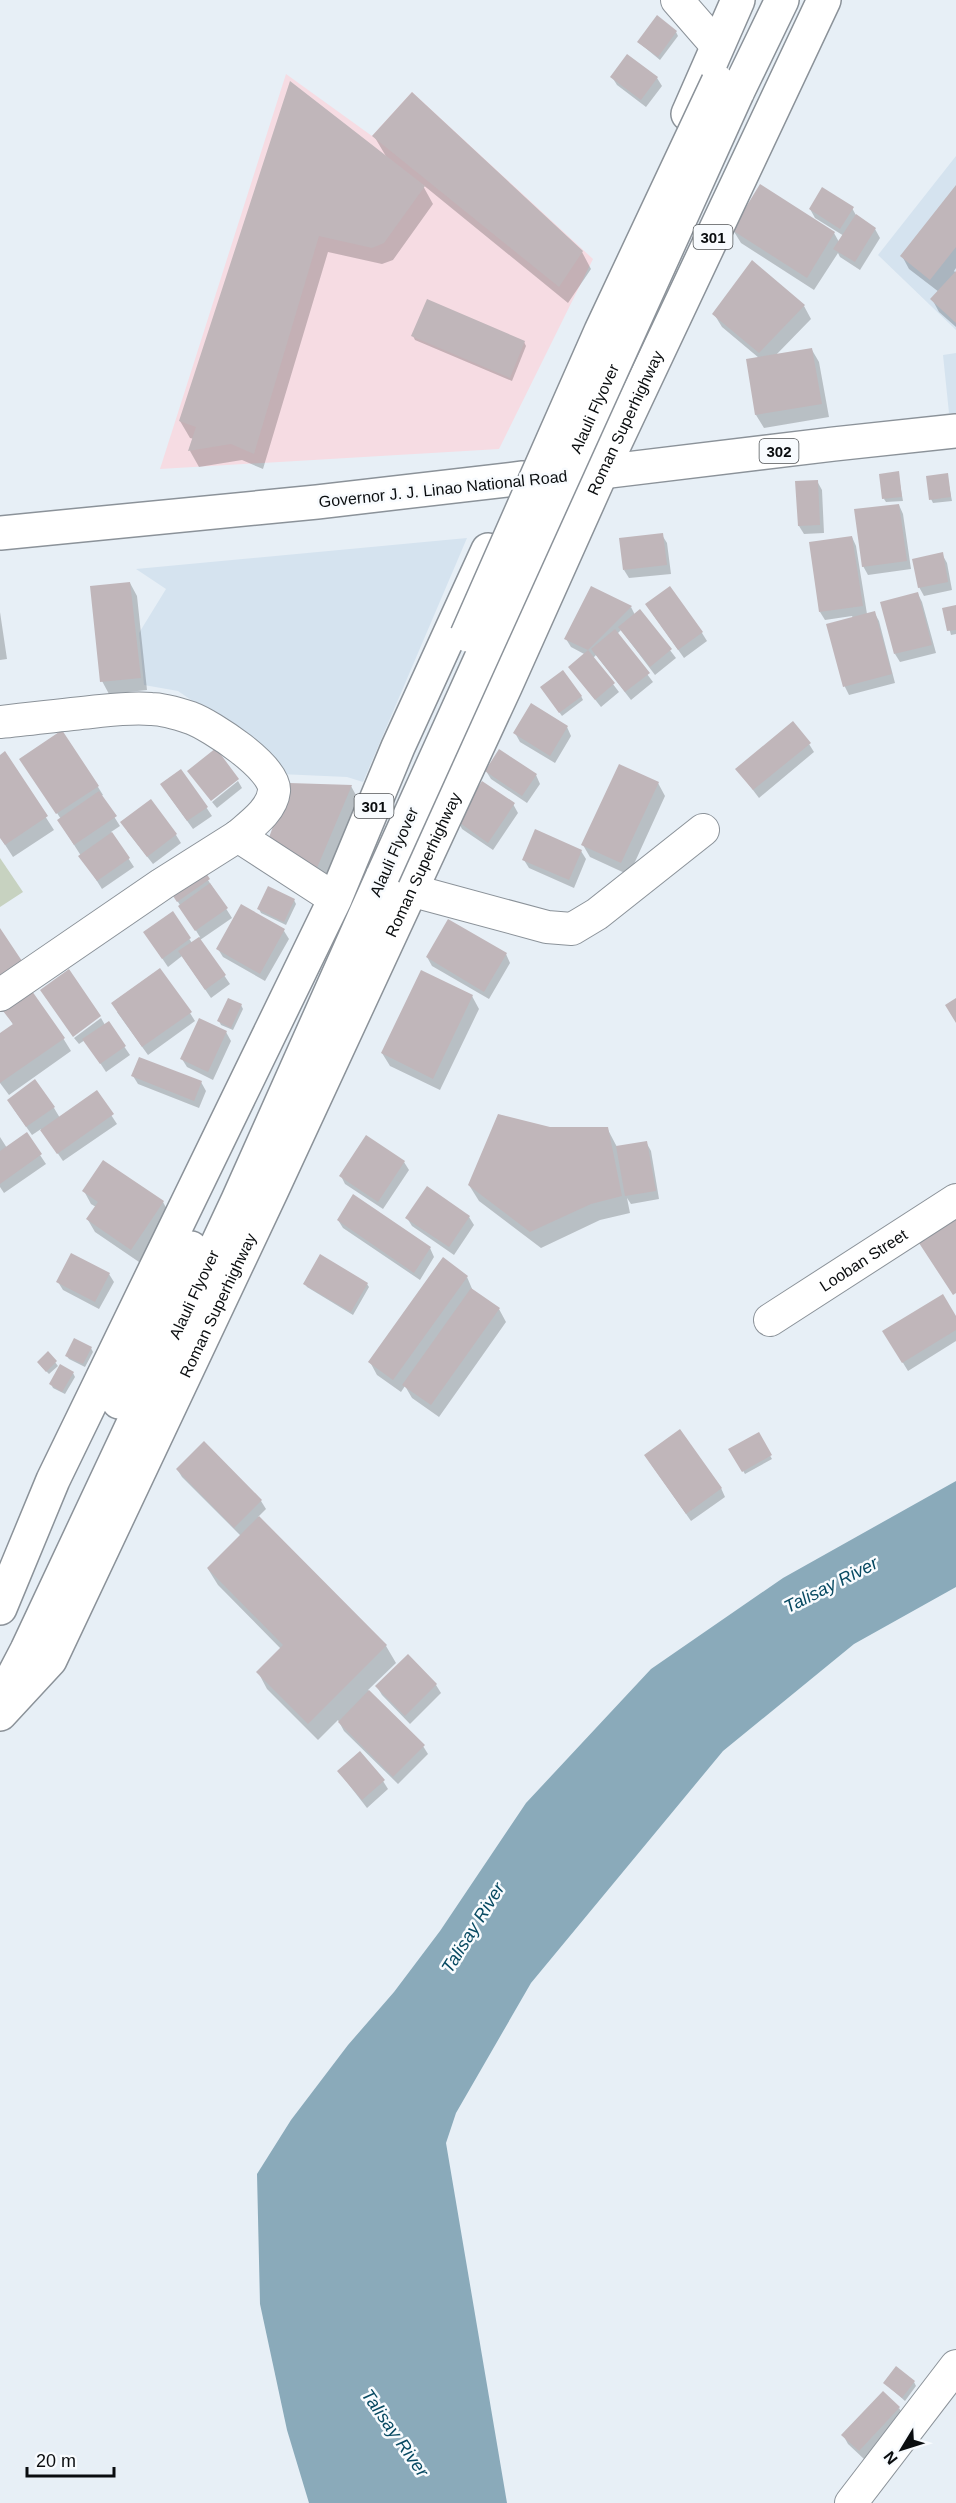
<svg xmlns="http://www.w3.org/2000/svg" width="956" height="2503" viewBox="0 0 956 2503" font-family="Helvetica,sans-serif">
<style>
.commercial{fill:#f6dce3}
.built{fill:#d5e3ef}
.green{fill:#c7d2c0}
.water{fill:#8aaaba}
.shadow{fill:#0003}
.building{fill:#c0b6ba}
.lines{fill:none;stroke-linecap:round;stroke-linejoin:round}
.street-casing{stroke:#8b9299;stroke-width:34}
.secondary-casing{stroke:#8b9299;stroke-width:36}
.primary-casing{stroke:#8b9299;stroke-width:36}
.street{stroke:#fff;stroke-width:32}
.secondary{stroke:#fff;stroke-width:33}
.primary{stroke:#fff;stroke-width:33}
.primary-bridge-casing{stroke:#8b9299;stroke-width:36;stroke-linecap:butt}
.primary-bridge{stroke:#fff;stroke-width:33}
.labels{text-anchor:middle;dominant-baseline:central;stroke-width:5;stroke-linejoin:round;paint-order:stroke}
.shield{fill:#f8fbfe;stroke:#515457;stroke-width:1.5}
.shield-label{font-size:15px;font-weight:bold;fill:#0a0d0f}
.street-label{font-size:16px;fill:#0a0d0f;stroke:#f8fbfe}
.water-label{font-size:18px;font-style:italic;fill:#084a62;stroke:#f8fbfe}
</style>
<rect width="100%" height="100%" fill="#e7eff6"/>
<path class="commercial" d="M286,74L372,136L412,92L593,259L499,449L160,469Z"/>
<path class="built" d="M956,156V330L878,255Z
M956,353V413H949L943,355Z
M467,538L363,782L347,777L280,774L267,752L178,691L144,685L139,633L166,589L136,569Z"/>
<path class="green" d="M0,858L23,892L0,907Z"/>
<path class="water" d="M956,1481V1587L854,1644L723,1751L531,1983L456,2113L446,2143L507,2503H309L287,2430L260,2304L257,2174L291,2120L348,2045L394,1992L440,1931L526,1803L651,1669L783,1578Z"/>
<path class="shadow" d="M676,32L678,36L660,60L638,42Z
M612,77L657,78L662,86L646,107L617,85Z
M291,84L387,158L374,136L582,252L591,269L568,303L422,184L433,204L393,260L382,264L328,252L263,469L242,460L199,467L190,451L194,439L190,438L180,421Z
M761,186L834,233L839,242L844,236L815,218L810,209L852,208L857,217L875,229L880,238L860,270L840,257L838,253L814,290L741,243L733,230Z
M956,187V268L954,271L956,273V327L939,312L932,299L939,292L909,269L902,256Z
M804,306L811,319L775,356L812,350L819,362L829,417L764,428L756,415L747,360L759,358L722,327L714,314Z
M413,336L524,342L526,346L512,381L415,340Z
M898,473L903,501L886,502L884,499Z
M947,475L952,501L933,503L931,499Z
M817,481L822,490L824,533L804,534L799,526Z
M899,505L903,514L911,569L868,575L863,566Z
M662,535L667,543L671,574L629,578L624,570Z
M852,537L856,546L867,614L874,612L879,621L895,683L849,695L845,687L828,625L853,618L852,616L825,620L820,612Z
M942,554L947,563L952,590L924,596L919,587Z
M130,583L137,596L147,690L109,694L102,681Z
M918,594L922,602L936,653L900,662L895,654Z
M956,606V634L951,635L944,609Z
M631,607L635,615L640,611L676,658L655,675L621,630L617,634L653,682L631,700L596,655L593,658L619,692L601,707L570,668L586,655L571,647L566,639Z
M0,612L7,659L0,660Z
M652,613L702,633L707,641L684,658Z
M544,691L581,696L583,700L562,716Z
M567,727L571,736L555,763L520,742L515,733Z
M61,732L98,787L103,795L101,796L120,826L111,832L134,867L102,889L64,829L61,819L26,767Z
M809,744L814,752L759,798L737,769Z
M5,754L54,830L13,857L0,837V757Z
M486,771L536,775L540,784L527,803L491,779Z
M238,781L242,788L217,808L212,802Z
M658,783L665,796L629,875L590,857L583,845Z
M351,786L358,799L321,887L273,864Z
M167,793L204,804L212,816L193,829Z
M513,804L518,813L493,850L462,829L458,821Z
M127,831L176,835L181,843L153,864Z
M581,851L586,859L574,888L529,868L524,860Z
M201,869L232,918L200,940L230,984L211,998L182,956L168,967L145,933L172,913L192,943L200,937L173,894Z
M294,900L296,904L286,925L261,913L259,909Z
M284,931L289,939L265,981L223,957L218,949Z
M506,954L510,963L489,999L432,966L427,957Z
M472,996L479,1009L440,1090L390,1066L382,1053Z
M241,1005L243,1009L233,1030L221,1025L219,1021Z
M5,1011L63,1038L71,1051L9,1095L0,1083V1035L14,1026Z
M117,1012L190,1013L195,1021L148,1055Z
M101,1018L105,1025L108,1023L130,1055L106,1072L85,1040L79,1044L74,1038Z
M226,1032L231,1041L213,1080L187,1067L182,1059Z
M133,1076L201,1082L206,1091L199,1108L138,1084Z
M96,1092L117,1124L63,1161L41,1129L32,1135L13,1108H54L60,1118Z
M607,1128L617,1147L646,1142L651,1151L659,1199L631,1204L627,1198L630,1213L600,1220L541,1248L479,1201L469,1185L550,1129Z
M26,1134L46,1164L4,1193L0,1187V1137L7,1148Z
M404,1162L409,1170L383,1209L345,1184L341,1176Z
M84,1191L163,1202L170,1215L139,1262L95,1232L88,1220L96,1207L91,1204Z
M469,1217L474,1225L454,1255L412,1226L407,1218Z
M338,1220L430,1248L434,1257L420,1280L343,1228Z
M109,1274L114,1282L99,1309L63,1290L58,1282Z
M467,1277L473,1291L499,1309L506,1322L439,1417L412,1398L405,1386L401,1392L377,1375L370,1362Z
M305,1284H367L369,1287L353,1315L307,1287Z
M956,1319V1341L908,1371L884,1332Z
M91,1348L93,1352L85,1367L69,1359L66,1355Z
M48,1353L58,1366L49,1374L41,1366Z
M73,1373L75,1377L65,1394L53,1388L51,1384Z
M758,1434L772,1459L745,1474L730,1449Z
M651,1464L721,1488L725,1497L691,1521Z
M177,1469L261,1501L266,1509L258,1517L386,1646L396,1663L368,1690L423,1746L428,1754L398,1784L344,1731L338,1720L318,1740L267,1689L258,1672L281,1649L218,1585L208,1569L241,1536L182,1477Z
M436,1685L441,1693L410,1724L382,1695L377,1687Z
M339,1772L383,1781L388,1789L367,1808Z
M914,2382L916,2386L905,2401L885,2383Z
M899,2408L904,2416L864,2459L848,2444L843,2435Z"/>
<path class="building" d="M657,15L677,31L658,57L637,42Z
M627,54L658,77L641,100L610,77Z
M290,81L425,186L384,243L372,248L319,236L254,454L231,444L188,451L196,427L179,421Z
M412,92L583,251L559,287L372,136Z
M760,184L835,232L807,278L732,230Z
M956,185V247L930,280L900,256Z
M822,187L854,207L840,229L809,209Z
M856,214L876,228L855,262L833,249Z
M752,260L805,305L759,353L712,314Z
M956,271V323L930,299Z
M427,299L525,341L510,378L411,336Z
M812,348L822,404L755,415L746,359Z
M899,471L902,497L882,499L879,474Z
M948,473L951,497L929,500L926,476Z
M818,480L820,525L798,526L795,481Z
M899,504L907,561L862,567L854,509Z
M663,533L667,565L623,570L619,538Z
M852,536L863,606L819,612L809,542Z
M943,552L948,582L918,588L912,559Z
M130,582L141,678L100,682L90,586Z
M591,586L632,606L588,650L564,639Z
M670,586L703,632L678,650L645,604Z
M918,592L932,645L894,654L880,602Z
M956,605V630L947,631L942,608Z
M640,609L672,649L650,667L618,627Z
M875,611L892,674L843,687L826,624Z
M615,629L650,673L625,692L591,649Z
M588,650L615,683L595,700L568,667Z
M563,670L582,696L559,713L540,687Z
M531,703L568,726L550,756L513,733Z
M793,721L811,743L753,790L735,769Z
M62,730L99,786L56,814L19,759Z
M216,748L239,779L211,801L187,771Z
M499,749L537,774L522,796L485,771Z
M5,751L48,816L5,845L0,838V755Z
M619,764L659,782L621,863L581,845Z
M181,769L208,807L187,821L160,784Z
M482,781L515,803L488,843L456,820Z
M289,783L352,785L314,875L264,851Z
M99,791L117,816L74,845L57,820Z
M151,799L177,834L147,857L120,822Z
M535,829L582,850L569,880L522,860Z
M112,832L130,858L97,881L78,856Z
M202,867L210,879L177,902L169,890Z
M210,883L228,908L195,931L178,906Z
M268,886L295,899L284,922L257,909Z
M241,904L285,929L260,974L216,949Z
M173,911L191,938L162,959L143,932Z
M448,919L507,953L484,992L426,957Z
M0,928L22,961L0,976Z
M199,937L226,975L205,990L178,951Z
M160,968L192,1012L142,1047L111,1003Z
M69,969L101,1016L73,1037L40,990Z
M421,970L473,995L433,1079L381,1053Z
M32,991L65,1038L0,1083V1033L13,1024L3,1011Z
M228,998L242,1004L231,1028L217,1021Z
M956,998V1023L945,1005Z
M199,1018L227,1031L208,1072L180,1059Z
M109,1021L126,1046L100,1064L82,1039Z
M139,1057L202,1081L194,1101L131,1076Z
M35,1079L55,1107L26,1127L7,1100Z
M97,1090L114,1114L57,1154L40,1130Z
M498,1114L550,1127H608L622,1196L591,1204L530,1232L468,1185Z
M27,1132L42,1154L0,1184V1151Z
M366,1135L405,1161L378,1202L339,1176Z
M647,1141L656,1191L625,1196L616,1146Z
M103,1160L164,1201L131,1250L86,1219L98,1202L82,1191Z
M427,1186L470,1216L449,1247L405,1218Z
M353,1194L431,1247L414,1273L337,1220Z
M956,1219V1293L953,1295L919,1243Z
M71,1253L110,1273L95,1302L56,1282Z
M320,1254L368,1283L351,1312L303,1284Z
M443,1257L468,1276L393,1380L368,1362Z
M471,1288L500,1308L431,1405L402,1385Z
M943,1294L956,1316V1330L902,1363L882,1331Z
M74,1338L92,1347L83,1364L65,1356Z
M48,1351L57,1361L46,1372L37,1362Z
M60,1364L74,1372L62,1392L49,1384Z
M680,1429L722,1488L686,1514L644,1455Z
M759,1432L772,1455L742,1472L728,1449Z
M204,1441L262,1500L234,1528L176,1469Z
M259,1516L387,1645L308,1724L256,1672L283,1645L207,1568Z
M408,1654L437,1684L405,1716L375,1686Z
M369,1690L425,1745L393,1777L338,1722Z
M360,1751L385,1780L362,1800L337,1771Z
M896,2366L915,2381L902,2398L883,2383Z
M883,2391L900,2407L859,2451L841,2435Z"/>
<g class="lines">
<g class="street-casing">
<g id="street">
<path d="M677,0L717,46"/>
<path d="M0,722C30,719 61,715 91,712C111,710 131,707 151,709C163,709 179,714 191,718C210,725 277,768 274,791C272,810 252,824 238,836L335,899"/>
<path d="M410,890L547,927L572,929L597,914L703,830"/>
<path d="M0,995L162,884L238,836"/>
<path id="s1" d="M770,1320L956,1200"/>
<path d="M851,2503L956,2366"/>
</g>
</g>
<g class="secondary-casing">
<path id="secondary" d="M0,533L317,502L523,478"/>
</g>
<g class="primary-casing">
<g id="primary">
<path d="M737,93L782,0"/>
<path d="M688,114L738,0"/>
<path d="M585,474L834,444L956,431"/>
<path d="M119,1402L191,1248"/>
<path d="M0,1608L53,1480L335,899L398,747L488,550"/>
<path id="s2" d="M6,1690L27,1650L238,1200L383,875"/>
<path id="s3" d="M0,1714L50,1660L271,1192L506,685L601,473L824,0"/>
</g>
</g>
<use href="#street" class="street"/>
<use href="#secondary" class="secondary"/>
<use href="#primary" class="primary"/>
<g class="primary-bridge-casing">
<g id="primary-bridge">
<path d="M467,635L601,331L718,82"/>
<path id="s4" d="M383,875L737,93"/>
</g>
</g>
<use href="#primary-bridge" class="primary-bridge"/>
</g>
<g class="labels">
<g class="shield">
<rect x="693.5" y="225" width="39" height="24" rx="4.5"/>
<rect x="759.5" y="439" width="39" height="24" rx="4.5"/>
<rect x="354.5" y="794" width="39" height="24" rx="4.5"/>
</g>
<g class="shield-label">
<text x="713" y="237">301</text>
<text x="779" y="451">302</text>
<text x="374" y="806">301</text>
</g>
<g class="street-label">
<text stroke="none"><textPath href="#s4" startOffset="512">Alauli Flyover</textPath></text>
<text stroke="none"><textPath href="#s3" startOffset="1438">Roman Superhighway</textPath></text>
<text transform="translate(443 489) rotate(-6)">Governor J. J. Linao National Road</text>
<text transform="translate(394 852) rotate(-66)">Alauli Flyover</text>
<text stroke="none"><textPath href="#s3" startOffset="952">Roman Superhighway</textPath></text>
<text stroke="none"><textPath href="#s1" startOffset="111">Looban Street</textPath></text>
<text stroke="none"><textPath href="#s2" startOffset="438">Alauli Flyover</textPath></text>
<text stroke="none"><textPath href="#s3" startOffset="466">Roman Superhighway</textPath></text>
</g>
<g class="water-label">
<text transform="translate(831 1585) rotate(-27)">Talisay River</text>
<text transform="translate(473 1928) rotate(-58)">Talisay River</text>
<text transform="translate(395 2433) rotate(55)">Talisay River</text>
</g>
</g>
<g transform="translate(902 2449) rotate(232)" stroke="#f8fbfe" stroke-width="4.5" paint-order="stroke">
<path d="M0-4.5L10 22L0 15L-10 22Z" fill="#0a0d0f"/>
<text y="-9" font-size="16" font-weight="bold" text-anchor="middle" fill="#0a0d0f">N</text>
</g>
<path d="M27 2467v9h87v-9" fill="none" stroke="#0a0d0f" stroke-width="3"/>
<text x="36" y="2467" font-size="18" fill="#0a0d0f" stroke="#f8fbfe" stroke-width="4.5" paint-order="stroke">20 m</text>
</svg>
